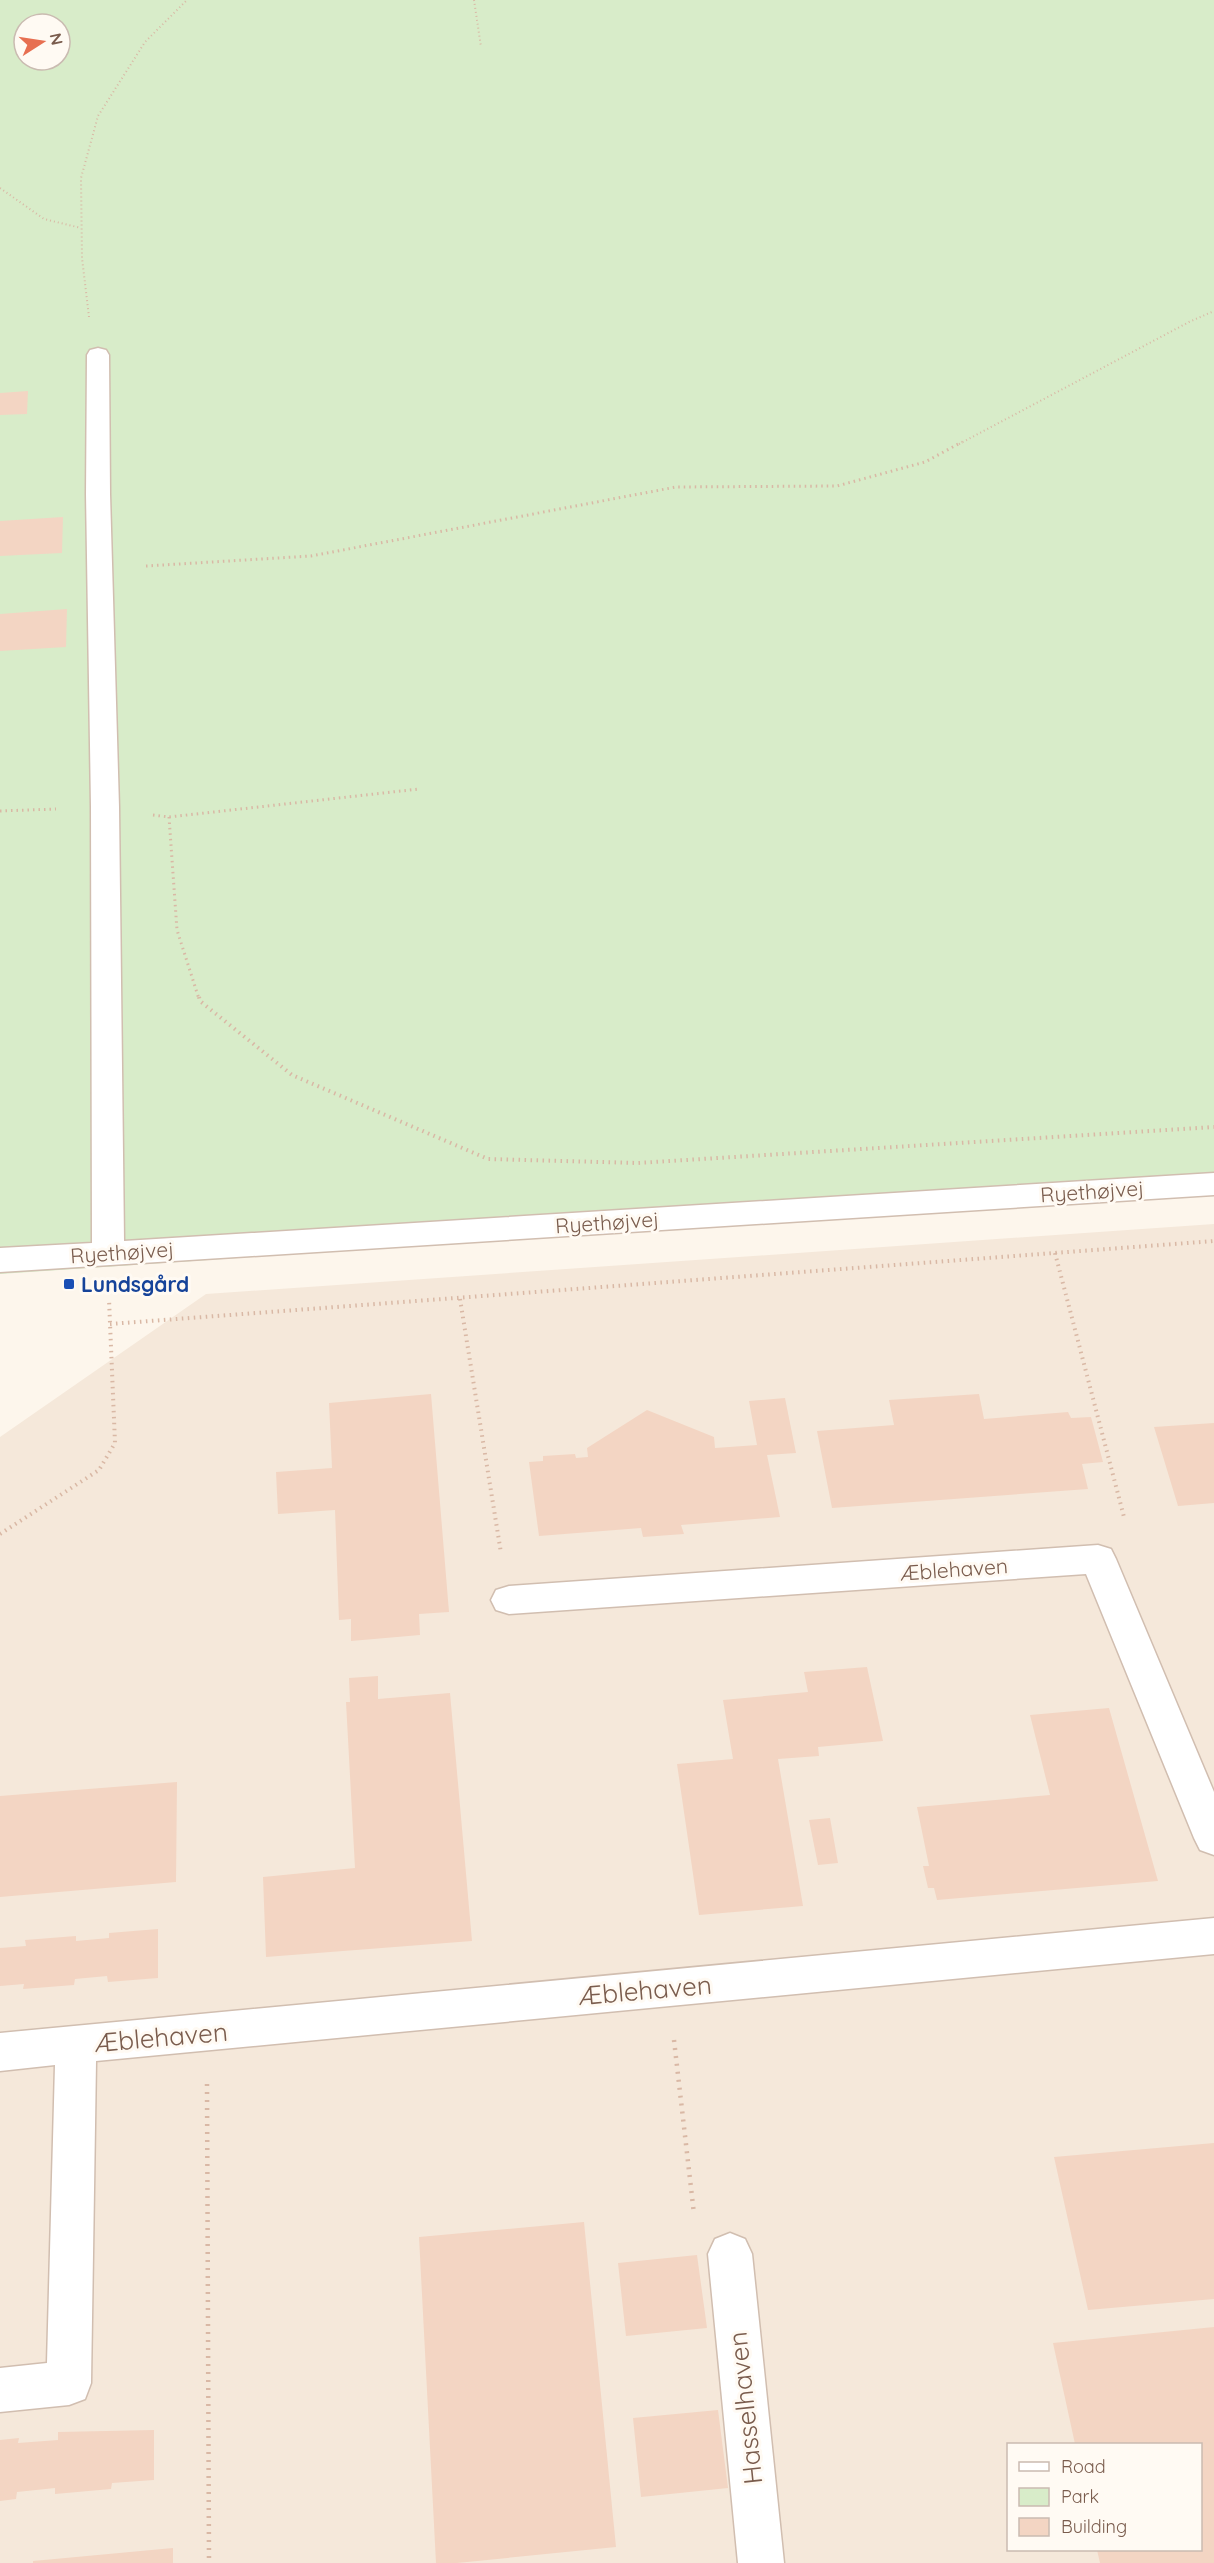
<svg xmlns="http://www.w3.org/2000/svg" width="1214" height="2563" viewBox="0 0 1214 2563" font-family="Quicksand,sans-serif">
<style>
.residential{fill:#f5e8da;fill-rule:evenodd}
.green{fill:#d8ecc9;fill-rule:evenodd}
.building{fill:#f3d5c3}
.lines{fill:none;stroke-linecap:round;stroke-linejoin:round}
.minor-casing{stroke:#d1beb0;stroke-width:3}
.path-far3{stroke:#d9b8a5;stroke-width:2;stroke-dasharray:1 3;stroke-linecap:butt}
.path-far2{stroke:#d9b8a5;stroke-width:3;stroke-dasharray:1.5 4;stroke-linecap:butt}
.path-far1{stroke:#d9b8a5;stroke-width:4;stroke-dasharray:1.5 4.5;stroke-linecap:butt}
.path{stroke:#d9b8a5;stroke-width:4.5;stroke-dasharray:2 6;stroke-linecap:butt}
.minor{fill:#fff;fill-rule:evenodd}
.transit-dot{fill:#1a4fb4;stroke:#fffaf3;stroke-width:2}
.labels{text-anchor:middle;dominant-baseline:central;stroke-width:6;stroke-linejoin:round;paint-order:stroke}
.street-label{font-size:21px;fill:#7a5c4d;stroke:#fffaf3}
.transit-label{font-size:21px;font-weight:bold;fill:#164399;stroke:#fffaf3;text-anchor:start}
.near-street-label{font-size:26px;fill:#7a5c4d;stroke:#fffaf3}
</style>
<rect width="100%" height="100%" fill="#fdf6ec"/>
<path class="residential" d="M1214,1224V2563H0V1437L206,1294ZM1008,2444H1200V2550H1008Z"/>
<path class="green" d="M0,0H1214V1192L0,1274ZM24,24H60V60H24Z"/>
<path class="building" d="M28,391L27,414L0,415V393Z
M63,517L62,553L0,556V521Z
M67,609L66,647L0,651V614Z
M431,1394L449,1612L419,1614L420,1635L351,1641V1619L339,1620L335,1510L278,1514L276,1472L332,1468L329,1403Z
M979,1394L984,1419L1068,1412L1071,1418L1091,1417L1103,1462L1082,1464L1088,1489L832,1508L817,1431L894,1425L889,1400Z
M785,1398L796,1453L767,1455L780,1517L681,1525L684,1534L643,1537L641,1528L539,1536L529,1462L543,1461V1456L575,1454L576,1458L588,1457L587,1448L647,1410L714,1437L715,1448L757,1445L749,1401Z
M1214,1423V1503L1178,1506L1154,1427Z
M867,1667L883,1741L818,1747L819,1756L778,1759L803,1906L699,1915L677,1764L733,1759L723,1700L808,1692L804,1672Z
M378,1676V1699L450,1693L472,1941L266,1957L263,1877L355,1868L346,1702H350L349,1678Z
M1109,1708L1158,1881L937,1900L934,1888H928L923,1866H929L917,1807L1050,1795L1030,1715Z
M177,1782L176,1882L0,1897V1796Z
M830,1818L838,1863L818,1865L809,1820Z
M158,1929V1978L108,1982L107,1976L75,1979L74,1985L23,1989L24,1984L0,1986V1948L26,1946L25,1940L76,1936V1941L109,1938V1933Z
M1214,2143V2299L1088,2310L1054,2157Z
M584,2222L616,2547L457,2563H436L419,2237Z
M697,2255L707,2328L626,2336L618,2263Z
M1214,2327V2563H1100L1097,2550H1200V2444H1075L1053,2343Z
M718,2410L728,2488L641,2497L633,2418Z
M154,2430V2480L112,2483L111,2489L55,2494V2488L17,2492L16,2499L0,2501V2440L19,2438L18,2443L58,2440V2432Z
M173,2548V2563H33V2561Z"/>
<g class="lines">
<g class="minor-casing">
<path id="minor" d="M98,348L106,350L109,355L110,494L119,807L124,1241L1214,1173V1195L0,1272V1248L92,1243L91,807L86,494L87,355L90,350Z
M1098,1545L1111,1549L1116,1559L1214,1792V1855L1200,1850L1194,1838L1086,1574L509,1614L496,1610L491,1600L496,1590L509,1586Z
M1214,1918V1954L96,2061L91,2383L85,2399L69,2405L0,2412V2368L47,2363L55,2065L0,2071V2033Z
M730,2233L745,2239L752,2254L784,2563H738L708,2254L715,2239Z"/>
</g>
<path class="path-far3" d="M474,0L481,47
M0,188L44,219L81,228
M89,317L82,258L81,178L98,116L145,42L187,0
M959,444L1189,322L1214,311"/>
<path class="path-far2" d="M146,566L311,556L676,487L837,486L925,462L962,442
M0,811L56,809
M153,815L169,817L419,789
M169,817L177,930L199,999"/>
<path class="path-far1" d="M199,997L200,1001L292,1075L488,1159L638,1163L1214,1127
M1055,1253L1124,1517
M460,1299L501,1553
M110,1324L1214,1241
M0,1534L99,1470L115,1443L109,1299"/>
<path class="path" d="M674,2040L694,2214
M207,2084L209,2563"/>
<use href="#minor" class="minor"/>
</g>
<rect class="transit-dot" x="63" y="1278" width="12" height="12" rx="3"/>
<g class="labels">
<g class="street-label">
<text transform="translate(1092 1191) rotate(-4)">Ryethøjvej</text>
<text transform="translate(607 1222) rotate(-4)">Ryethøjvej</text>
<text transform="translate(122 1252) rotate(-4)">Ryethøjvej</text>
<text transform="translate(954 1569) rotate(-4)">Æblehaven</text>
</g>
<g class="transit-label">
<text x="81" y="1284">Lundsgård</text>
</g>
<g class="near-street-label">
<text transform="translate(645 1990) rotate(-5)">Æblehaven</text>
<text transform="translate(161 2037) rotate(-5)">Æblehaven</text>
<text transform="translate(745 2408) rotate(-96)">Hasselhaven</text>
</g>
</g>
<rect x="1007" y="2443" width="195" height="108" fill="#fffaf3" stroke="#cabbb1" stroke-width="1.5"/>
<rect x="1019" y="2462" width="30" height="9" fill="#ffffff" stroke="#cabbb1" stroke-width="1.5"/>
<text x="1061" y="2473" font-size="18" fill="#7a5c4d">Road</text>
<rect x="1019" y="2488" width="30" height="18" fill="#d8ecc9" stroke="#cabbb1" stroke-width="1.5"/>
<text x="1061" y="2503" font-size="18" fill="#7a5c4d">Park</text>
<rect x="1019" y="2518" width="30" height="18" fill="#f3d5c3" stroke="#cabbb1" stroke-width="1.5"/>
<text x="1061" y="2533" font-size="18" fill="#7a5c4d">Building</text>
<g transform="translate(42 42) rotate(78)"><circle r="28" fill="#fffaf3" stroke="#cabbb1" stroke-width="1.5"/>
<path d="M0-4.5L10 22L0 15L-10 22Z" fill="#e76f51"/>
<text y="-9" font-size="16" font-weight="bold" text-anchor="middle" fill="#7a5c4d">N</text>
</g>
</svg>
